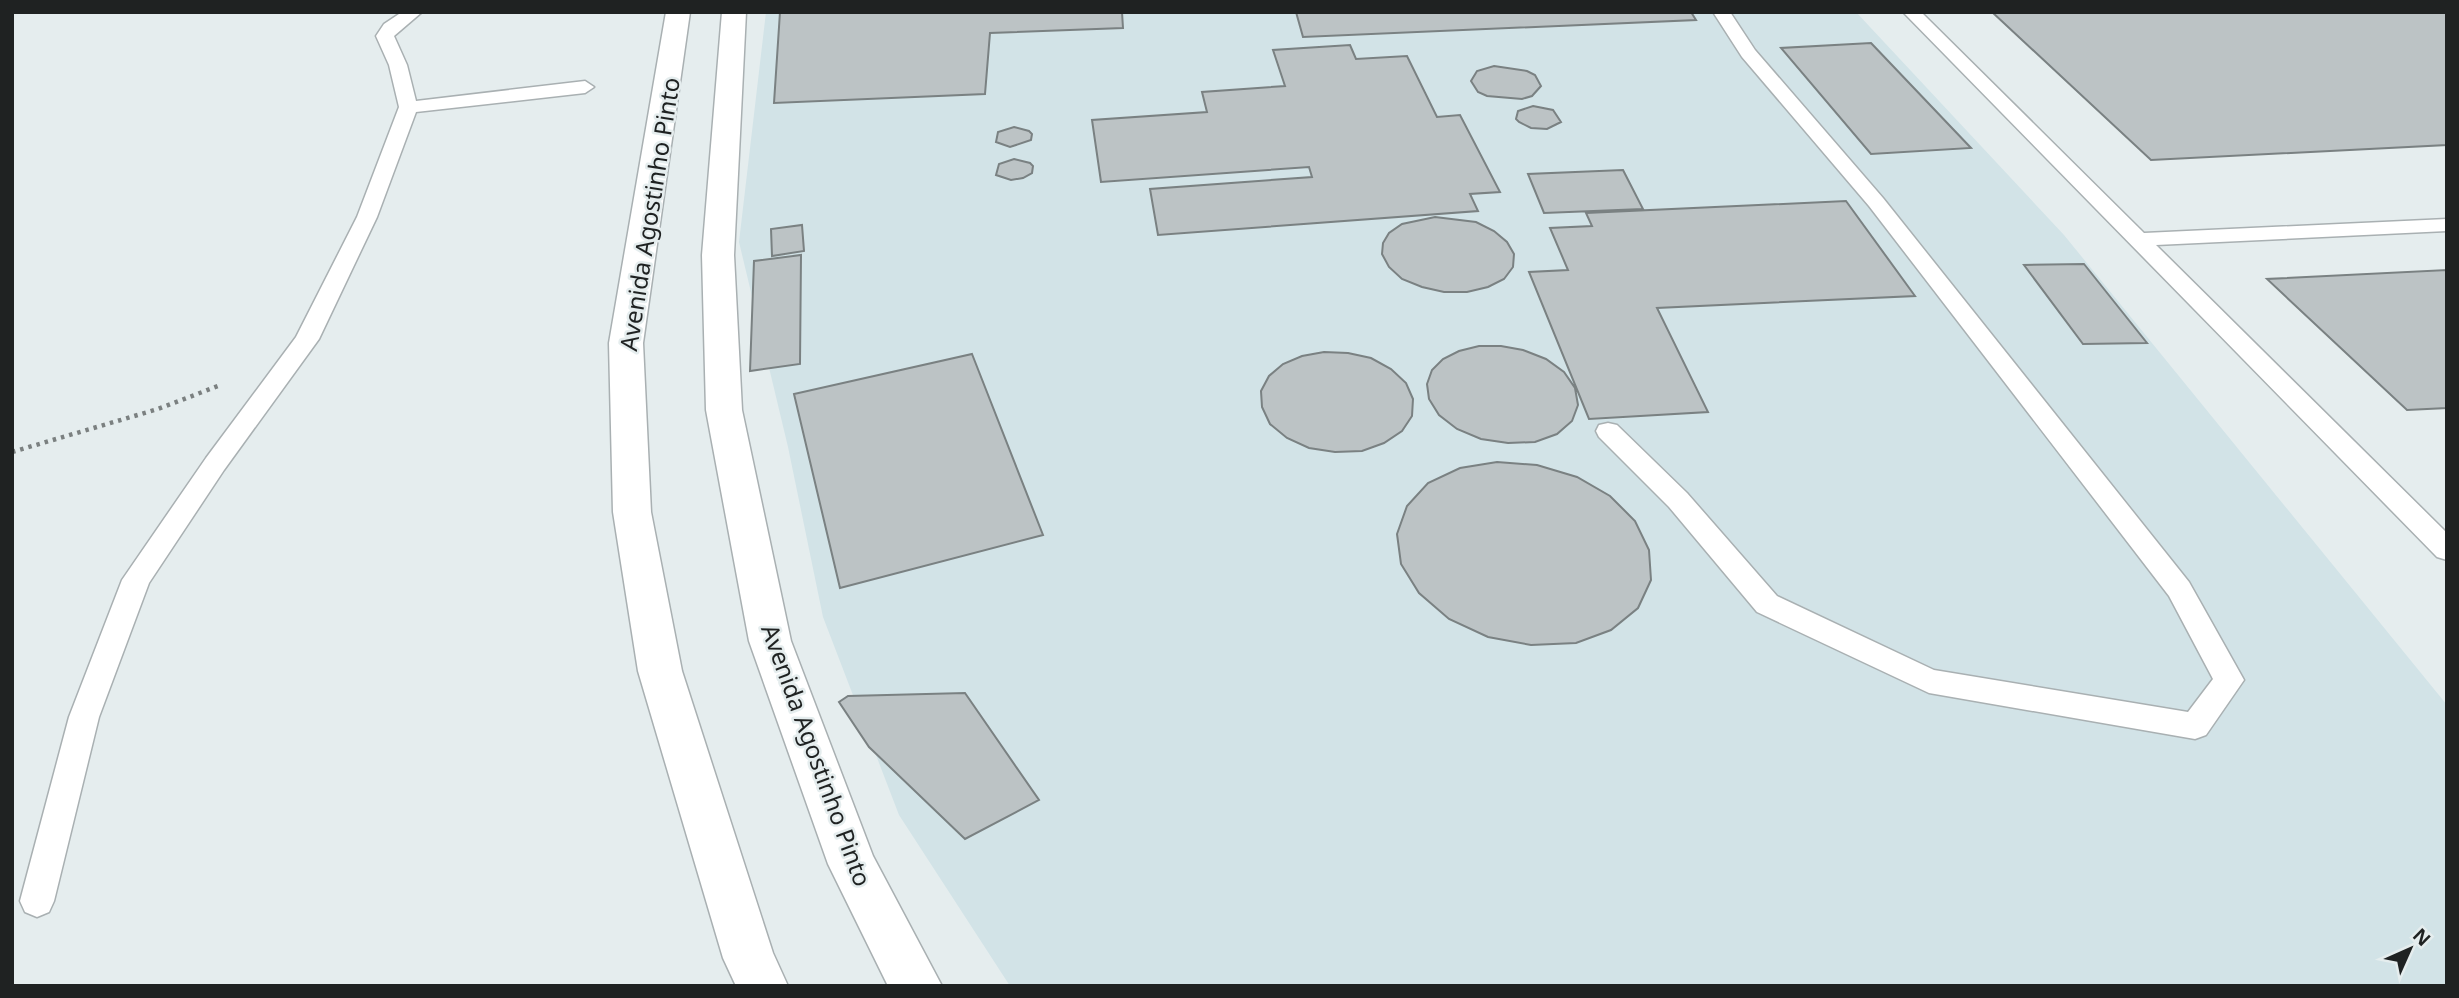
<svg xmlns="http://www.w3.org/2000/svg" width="2459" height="998" viewBox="0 0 2459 998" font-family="'Noto Sans',sans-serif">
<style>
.built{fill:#d2e3e7}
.building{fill:#bcc3c5;stroke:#7a8182;stroke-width:2}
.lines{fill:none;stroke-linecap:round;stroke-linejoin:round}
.service-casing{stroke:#a9b0b2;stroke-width:3}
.primary-casing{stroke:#a9b0b2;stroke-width:3}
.path{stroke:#7b8080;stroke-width:4.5;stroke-dasharray:3.5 5;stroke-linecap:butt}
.service{fill:#fff;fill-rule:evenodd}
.primary{fill:#fff;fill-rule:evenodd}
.labels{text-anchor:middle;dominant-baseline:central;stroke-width:5;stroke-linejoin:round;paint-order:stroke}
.street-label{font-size:24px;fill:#1f2222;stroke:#e5edee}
</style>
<rect width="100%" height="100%" fill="#e5edee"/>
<path class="built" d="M766,12H1856L2064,235L2447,705V986H1010L899,815L823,617L788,447L739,242Z"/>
<path class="building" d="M780,12H1122L1123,28L990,33L985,94L774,103Z
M1296,12H1691L1696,20L1303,37Z
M1992,12H2447V145L2151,160Z
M1871,43L1971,148L1871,154L1781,48Z
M1350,45L1356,59L1407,56L1437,117L1460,115L1500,192L1470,194L1478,211L1158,235L1150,189L1312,177L1309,167L1101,182L1092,120L1207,112L1202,92L1285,86L1273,50Z
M1494,66L1527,71L1535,75L1541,86L1532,96L1522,99L1487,96L1478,92L1471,81L1477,71Z
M1533,106L1553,110L1561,122L1547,129L1531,128L1519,122L1516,119L1518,111Z
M1014,127L1029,131L1032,134L1031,140L1010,147L996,142L998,132Z
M1014,159L1030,163L1033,166L1032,173L1023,178L1011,180L996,175L999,164Z
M1623,170L1643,209L1544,213L1528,174Z
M1846,201L1915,296L1657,308L1708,412L1589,419L1529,272L1568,270L1550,228L1592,226L1586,213Z
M1435,217L1476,222L1494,231L1507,242L1514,254L1513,267L1504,279L1488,287L1467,292H1444L1422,287L1402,279L1389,267L1382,254L1383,243L1389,233L1402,224Z
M802,225L804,251L772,256L771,229Z
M801,255L800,364L750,371L754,261Z
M2084,264L2147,343L2083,344L2024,265Z
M2447,270V408L2407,410L2267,279Z
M1479,346H1501L1523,350L1546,359L1564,372L1575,388L1578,405L1572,421L1557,434L1535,442L1508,443L1481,439L1457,429L1439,415L1429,399L1427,384L1432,370L1443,359L1459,351Z
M1324,352L1348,353L1371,358L1391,369L1406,383L1413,399L1412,416L1402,431L1384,443L1362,451L1335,452L1309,448L1287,438L1270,424L1262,407L1261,391L1269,376L1283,364L1302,356Z
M972,354L1043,535L840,588L794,394Z
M1497,462L1537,465L1577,477L1610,496L1635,521L1649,550L1651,580L1638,608L1611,630L1576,643L1531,645L1488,637L1449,619L1419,593L1401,564L1397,534L1407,506L1428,483L1460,468Z
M965,693L1039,800L965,839L869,747L839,702L848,696Z"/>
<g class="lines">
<g class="service-casing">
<path id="service" d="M402,12H422L394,36L407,65L416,101L585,81L594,87L585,93L416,112L377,217L319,339L224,470L149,583L99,717L54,901L49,912L37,917L25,912L20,901L69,717L122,580L206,458L296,337L357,217L399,107L389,65L376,36L384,24Z
M1713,12H1730L1755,50L1883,198L2189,582L2244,680L2206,735L2195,739L1929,693L1757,612L1669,507L1599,437L1596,431L1599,425L1608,423L1617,425L1687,493L1777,596L1934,670L2188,712L2213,679L2169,596L1869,206L1742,57Z
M1903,12H1921L2144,233L2447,219V231L2156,245L2447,533V560L2437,557Z"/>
</g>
<g class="primary-casing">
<path id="primary" d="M666,12H690L643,343L651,512L682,671L773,953L788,986H736L723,958L638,671L613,512L609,343Z
M722,12H746L734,255L742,410L791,641L873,856L942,986H888L828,864L749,641L706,410L702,255Z"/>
</g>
<path class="path" d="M12,452L158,409L218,386"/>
<use href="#service" class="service"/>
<use href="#primary" class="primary"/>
</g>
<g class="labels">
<g class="street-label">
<text transform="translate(649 214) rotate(-81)">Avenida Agostinho Pinto</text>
<text transform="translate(817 755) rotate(70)">Avenida Agostinho Pinto</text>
</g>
</g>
<rect width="2459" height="998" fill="none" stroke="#1f2222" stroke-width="28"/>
<g transform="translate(2410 949) rotate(45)" stroke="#e5edee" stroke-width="5" paint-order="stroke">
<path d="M0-5L12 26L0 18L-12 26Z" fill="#1f2222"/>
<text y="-10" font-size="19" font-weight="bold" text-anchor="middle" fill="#1f2222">N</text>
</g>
</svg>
